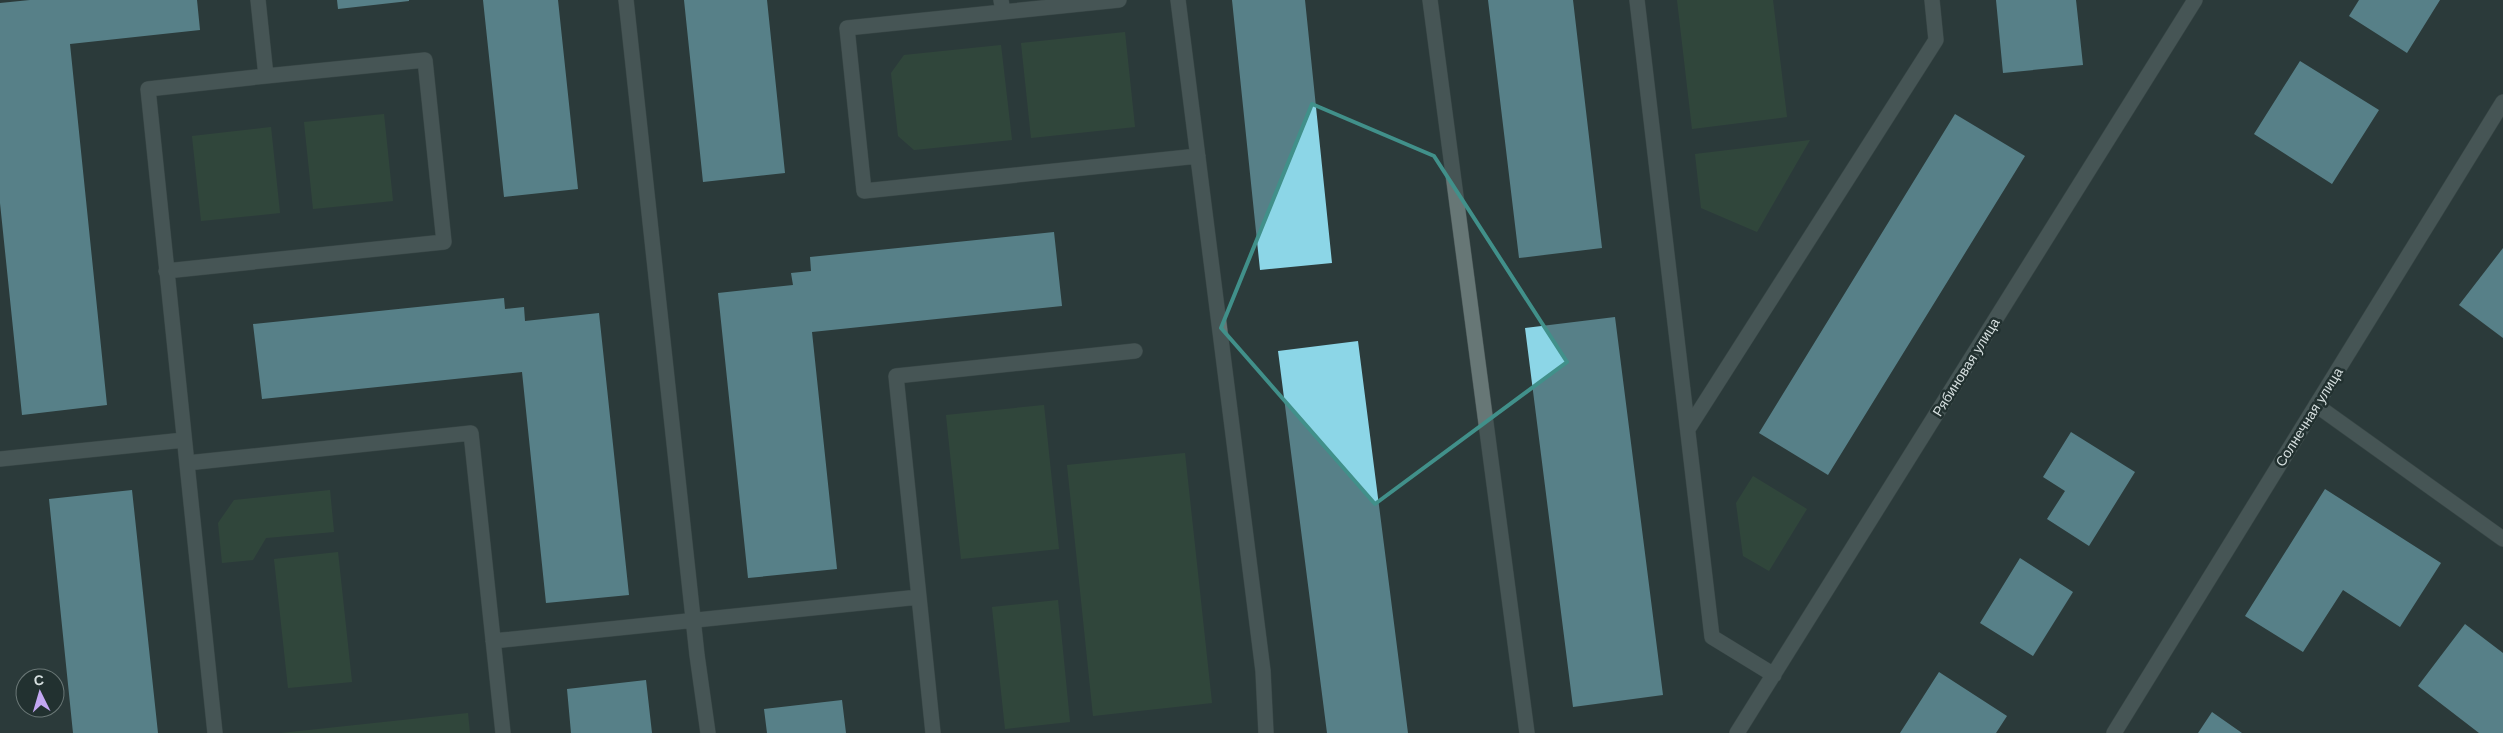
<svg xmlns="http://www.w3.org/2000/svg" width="2503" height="733" viewBox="0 0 2503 733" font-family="Helvetica,sans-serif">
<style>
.green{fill:#37553d}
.building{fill:#8cd6e7}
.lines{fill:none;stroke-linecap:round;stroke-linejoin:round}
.minor-casing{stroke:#4a5757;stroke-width:16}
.minor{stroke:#677776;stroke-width:15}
.marked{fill:none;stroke:#41908a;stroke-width:4;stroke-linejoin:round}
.labels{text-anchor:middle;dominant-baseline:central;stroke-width:5;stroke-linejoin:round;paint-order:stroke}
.street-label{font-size:14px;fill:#d6dfdf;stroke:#223130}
</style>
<rect width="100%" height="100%" fill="#2c3b3b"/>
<path class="green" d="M1677,0H1773L1787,117L1692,129Z
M1125,32L1135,127L1031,138L1021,43Z
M1001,45L1012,140L914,150L898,136L891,73L904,55Z
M384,114L393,201L313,209L304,122Z
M271,127L280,213L201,221L192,136Z
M1810,140L1757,232L1701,208L1695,154Z
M1044,405L1059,549L961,559L946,415Z
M1185,453L1212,703L1093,716L1067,465Z
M1753,476L1807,509L1769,571L1743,556L1736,503Z
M330,490L334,532L266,538L253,560L222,563L218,523L234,500Z
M338,552L352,682L288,688L274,559Z
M1058,600L1070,722L1005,729L992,607Z
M468,713L470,733H281Z"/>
<path class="building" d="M30,0H197L200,30L70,44L107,405L22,415L0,203V3Z
M337,0H409V1L338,9Z
M483,0H558L578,189L504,197Z
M684,0H767L785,173L703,182Z
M1232,0H1305L1332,263L1260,270Z
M1488,0H1573L1602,248L1519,258Z
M1996,0H2076L2083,65L2003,73Z
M2359,0H2440L2407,53L2349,16Z
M2300,61L2379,110L2332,184L2254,134Z
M1955,114L2025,156L1828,475L1759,433Z
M1054,232L1062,306L812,332L837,569L748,578L718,293L793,285L791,273L811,271L810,257Z
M2503,248V338L2459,305Z
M504,298L505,309L524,307L525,321L599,313L629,595L546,603L522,372L262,399L253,324Z
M1615,317L1663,695L1573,707L1525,328Z
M1358,341L1408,733H1327L1278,351Z
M2071,432L2135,472L2089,546L2047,519L2065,491L2043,477Z
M2325,489L2441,563L2400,627L2343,590L2303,652L2245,616Z
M132,490L158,733H73L49,499Z
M2020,558L2073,592L2033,656L1980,623Z
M2465,624L2503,653V733H2479L2418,686Z
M1939,672L2007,716L1996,733H1900Z
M646,680L652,733H571L567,689Z
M842,700L846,733H767L764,709Z
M2212,712L2242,733H2198Z"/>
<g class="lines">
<g class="minor-casing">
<path id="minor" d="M626,0L697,655L708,733
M1001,0L1003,12L1119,0
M1178,0L1263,671L1266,733
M1430,0L1527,733
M1637,0L1712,637L1774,675
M1003,12L847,28L864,191L1198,156
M166,271L444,242L425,60L266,76
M2316,405L2503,539
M1688,429L1936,40L1932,0
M0,459L184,440
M187,463L471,433L503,733
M919,597L933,733
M493,641L919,597L896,376L1135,351
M215,733L148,89L266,76L258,0
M1737,733L2195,0
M2114,733L2503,102"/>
</g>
<use href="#minor" class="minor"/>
</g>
<path d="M0 0H2503V733H0ZM1312,104L1434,156L1567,362L1375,504L1221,328Z" fill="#2c3b3b" fill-opacity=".55" fill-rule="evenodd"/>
<path class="marked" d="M1312,104L1434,156L1567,362L1375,504L1221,328Z"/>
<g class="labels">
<g class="street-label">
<text transform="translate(1966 367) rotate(-58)">Рябиновая улица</text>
<text transform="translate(2309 417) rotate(-58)">Солнечная улица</text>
</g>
</g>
<g transform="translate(40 693) rotate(355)"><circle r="24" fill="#223130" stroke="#6a7776"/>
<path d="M0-4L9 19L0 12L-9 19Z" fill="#c3a7f2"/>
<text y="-8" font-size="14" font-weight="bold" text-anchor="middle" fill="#d6dfdf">С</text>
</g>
</svg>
